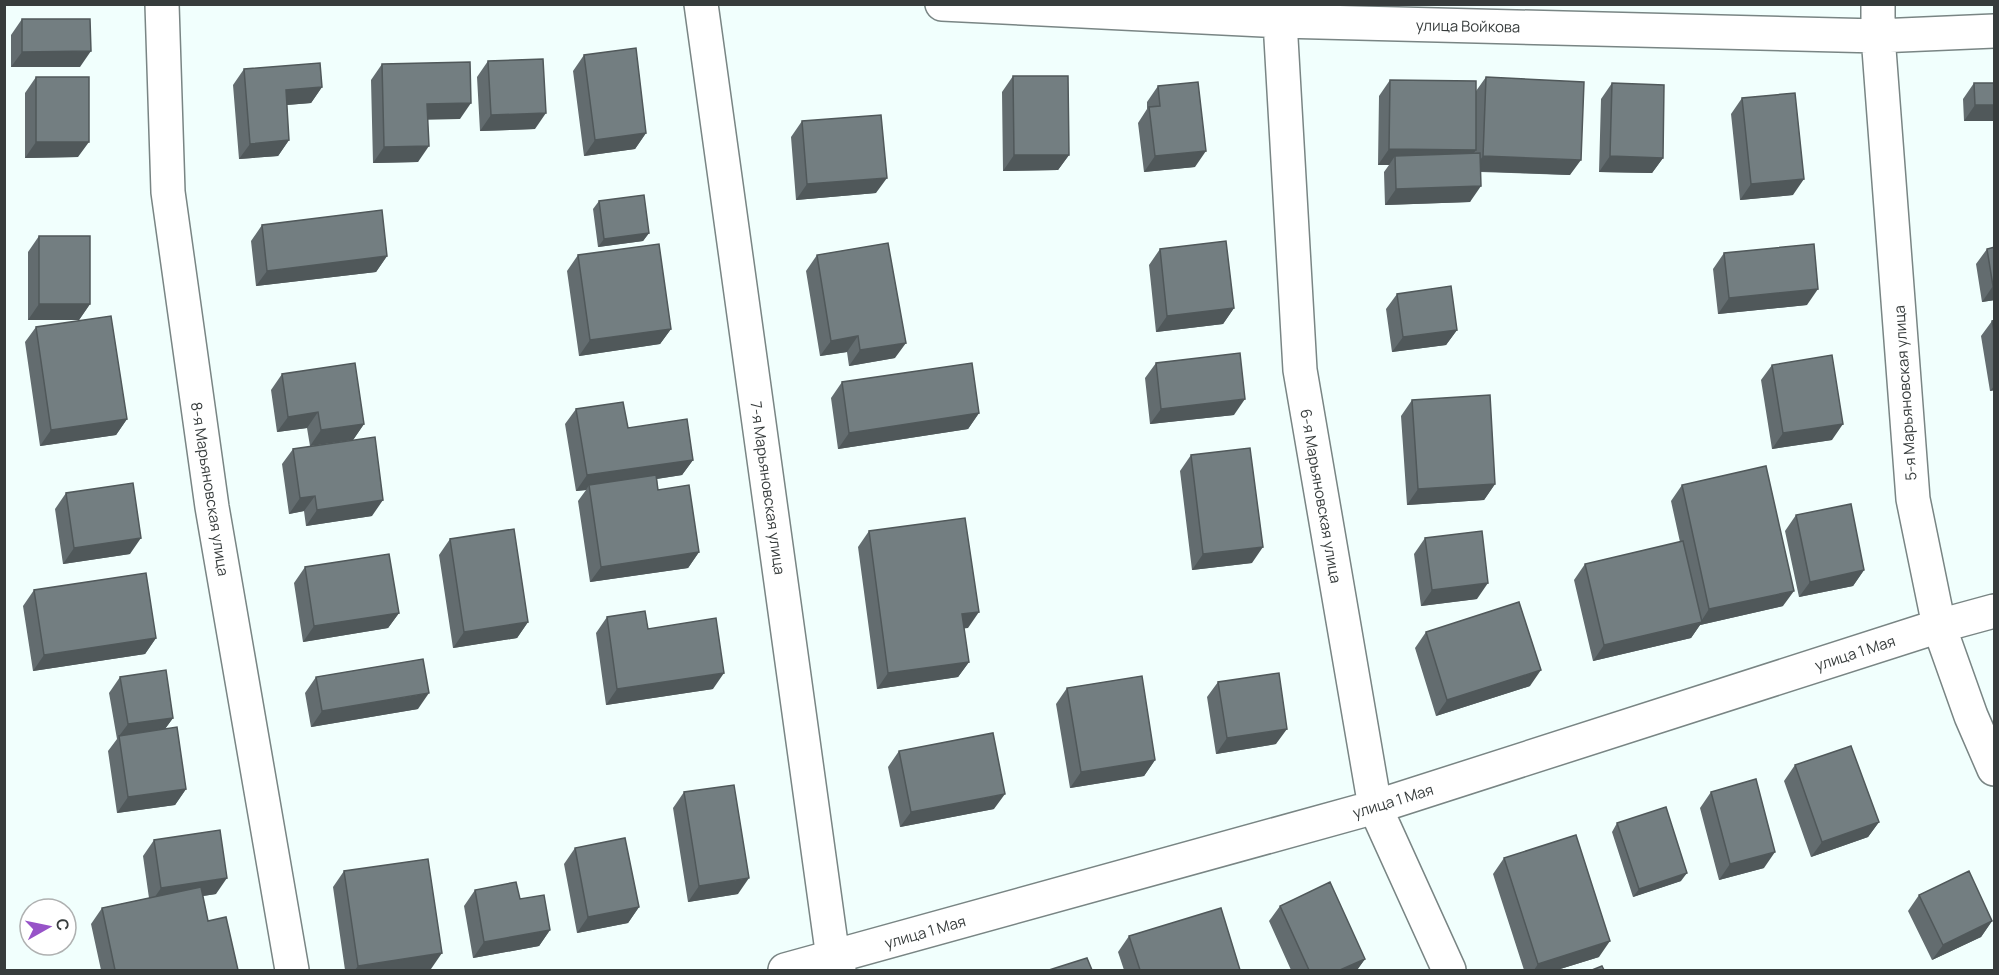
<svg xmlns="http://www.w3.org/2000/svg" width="1999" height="975" viewBox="0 0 1999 975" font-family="Manrope,sans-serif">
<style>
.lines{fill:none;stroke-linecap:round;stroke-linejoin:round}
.street-casing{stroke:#798584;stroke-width:36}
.street{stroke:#fff;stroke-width:33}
.wall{fill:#636c6f}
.shaded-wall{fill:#50585a}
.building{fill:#737e81;stroke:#50585a;stroke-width:1.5}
.labels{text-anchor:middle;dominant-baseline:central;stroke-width:6;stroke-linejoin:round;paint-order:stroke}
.street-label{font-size:15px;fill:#373c3c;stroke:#fff}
</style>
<rect width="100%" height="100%" fill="#f1fffd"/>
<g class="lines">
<g class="street-casing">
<path id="street" d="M162,4L168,192L212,507L292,970
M701,4L833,958L839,970
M942,4L1280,21L1878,36L1994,31
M1283,4L1280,21L1300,370L1375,807L1449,970
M1878,4V36L1913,499L1939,626L1971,716L1994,769
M785,970L1375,807L1939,626L1994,611"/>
</g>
<use href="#street" class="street"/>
</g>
<path class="wall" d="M22,19L80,67H11V35Z
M584,55L646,133L635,149L584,156L573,71Z
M488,61L535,129L480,131L477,77Z
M382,64L460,119H428L418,162L373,163L371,80Z
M244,69L322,87L311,103L286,105L289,140L278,156L239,159L233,85Z
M1013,76L1069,155L1058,170L1003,171L1002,92Z
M36,77L78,157L25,158V93Z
M1486,77L1570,175L1481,172L1470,202L1385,205L1384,172L1389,165H1378L1379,96L1390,80L1476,91Z
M1612,83L1663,158L1652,173L1599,172L1601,99Z
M1974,83H1995V121H1964L1963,99Z
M1158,86L1195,167L1144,172L1138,123L1147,109V102Z
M1742,98L1793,195L1740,200L1731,114Z
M802,121L876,193L796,200L791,137Z
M599,201L649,233L643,241L598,247L593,209Z
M262,225L387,256L376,272L256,286L251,241Z
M39,236L90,304L79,320H28V252Z
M1995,247V300L1982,302L1976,264L1987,249Z
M1160,249L1234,308L1223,324L1156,332L1149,265Z
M1724,253L1807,305L1718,314L1713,269Z
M578,255L671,329L660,344L579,356L567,271Z
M817,255L895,358L849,366L847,352L820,356L806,271Z
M1397,294L1457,330L1446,345L1392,352L1386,309Z
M1995,320V390L1990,391L1981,336L1992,321Z
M36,327L127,419L116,435L40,446L25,342Z
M1156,363L1234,415L1150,424L1145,378Z
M1772,365L1832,440L1772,449L1761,380Z
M282,374L364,424L353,440L310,446L307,428L277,432L271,390Z
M842,382L979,413L968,429L838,449L831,398Z
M1412,400L1495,484L1484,500L1407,505L1401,416Z
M576,409L628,428L693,460L682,475L657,479L658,490L699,552L688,568L590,582L578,501L586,490L576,491L565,424Z
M293,449L372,516L306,526L304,511L289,514L282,464Z
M1191,455L1252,563L1192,570L1180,471Z
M1682,485L1783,606L1700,625L1691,638L1593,661L1574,580L1585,564L1680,542L1671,501Z
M66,493L130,554L63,564L55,509Z
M1796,515L1864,570L1853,586L1799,597L1785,531Z
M869,531L968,628H964L969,662L958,677L877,689L858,547Z
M1425,538L1477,599L1421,606L1414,554Z
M450,539L528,622L517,638L453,648L439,555Z
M305,567L399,613L388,628L303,642L294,583Z
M34,590L156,638L145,654L33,671L23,606Z
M607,617L648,629L713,689L606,705L596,633Z
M1426,632L1530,686L1436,716L1415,648Z
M120,677L173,718L165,729L186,789L175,805L117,813L108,751L117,739L109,693Z
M316,677L418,709L311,727L305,693Z
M1218,682L1276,744L1216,754L1207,697Z
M1067,688L1155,760L1144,776L1070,788L1056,704Z
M899,751L994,809L900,827L888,767Z
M1795,765L1879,822L1868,837L1811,857L1784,781Z
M684,792L738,894L688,902L673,808Z
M1711,792L1764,868L1719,880L1700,808Z
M1617,823L1681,881L1633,897L1612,832Z
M154,840L216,894L203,896L208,921L238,970H101L91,924L102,908L149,898L143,856Z
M575,848L639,907L628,923L577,933L564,864Z
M1504,858L1599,957L1557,970H1524L1493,874Z
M344,871L431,969L419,970H345L333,887Z
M475,890L520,899L550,930L539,946L473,958L464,906Z
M1919,895L1992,921L1981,937L1932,960L1908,911Z
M1280,906L1365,959L1357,970H1291L1269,921Z
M1129,936L1240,970H1124L1118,952Z"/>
<path class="shaded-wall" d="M91,51L80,67H11L22,52Z
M322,87L311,103L275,106L286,90Z
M471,103L460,119L416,120L427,104Z
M1975,105H1995V121H1964Z
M546,113L535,129L480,131L491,115Z
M646,133L635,149L584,156L595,140Z
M289,140L278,156L239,159L250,144Z
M36,142H89L78,157L25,158Z
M429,146L418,162L373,163L384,147Z
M1389,149L1476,150L1465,166L1395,156L1389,165H1378Z
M1206,151L1195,167L1144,172L1155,156Z
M1014,155H1069L1058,170L1003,171Z
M1483,156L1581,160L1570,175L1472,171Z
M1610,156L1663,158L1652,173L1599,172Z
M887,178L876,193L796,200L807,184Z
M1804,179L1793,195L1740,200L1751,184Z
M1481,186L1470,202L1385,205L1396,189Z
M649,233L643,241L598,247L604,239Z
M387,256L376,272L256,286L267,271Z
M1993,286H1995V300L1982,302Z
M1818,289L1807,305L1718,314L1729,298Z
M39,304H90L79,320H28Z
M1234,308L1223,324L1156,332L1167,316Z
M671,329L660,344L579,356L590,340Z
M1457,330L1446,345L1392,352L1403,337Z
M858,336L847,352L820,356L831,341Z
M906,343L895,358L849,366L860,350Z
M1995,385V390L1990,391Z
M1245,399L1234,415L1150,424L1161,409Z
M318,412L307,428L277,432L288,417Z
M979,413L968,429L838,449L849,433Z
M127,419L116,435L40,446L51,430Z
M364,424L353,440L310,446L321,430Z
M1843,424L1832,440L1772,449L1783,433Z
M693,460L682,475L590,489L589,485L586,490L576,491L587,475Z
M1495,484L1484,500L1407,505L1418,489Z
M315,496L304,511L289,514L300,498Z
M383,500L372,516L306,526L317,510Z
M141,538L130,554L63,564L74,548Z
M1263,547L1252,563L1192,570L1203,554Z
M699,552L688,568L590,582L601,567Z
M1864,570L1853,586L1799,597L1810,582Z
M1488,583L1477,599L1421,606L1432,590Z
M1794,591L1783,606L1700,625L1691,638L1593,661L1604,645L1700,623L1709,609Z
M979,612L968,628L951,630L962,614Z
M399,613L388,628L303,642L314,626Z
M528,622L517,638L453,648L464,632Z
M156,638L145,654L33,671L44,655Z
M969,662L958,677L877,689L888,673Z
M1541,670L1530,686L1436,716L1447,700Z
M724,673L713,689L606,705L617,689Z
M429,693L418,709L311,727L322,711Z
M173,718L162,733L119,736L128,724Z
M1287,729L1276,744L1216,754L1227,738Z
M1155,760L1144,776L1070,788L1081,772Z
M186,789L175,805L117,813L128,797Z
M1005,794L994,809L900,827L911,812Z
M1879,822L1868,837L1811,857L1822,842Z
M1775,852L1764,868L1719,880L1730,864Z
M1687,873L1681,881L1633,897L1639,889Z
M227,878L216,894L150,904L161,888Z
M749,878L738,894L688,902L699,886Z
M639,907L628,923L577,933L588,917Z
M1992,921L1981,937L1932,960L1943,945Z
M550,930L539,946L473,958L484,942Z
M1610,941L1599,957L1557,970H1534L1538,964Z
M442,953L431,969L419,970H355L358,966Z
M1365,959L1357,970H1340Z"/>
<path class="building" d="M22,19H90L91,51L22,52Z
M636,48L646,133L595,140L584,55Z
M543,59L546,113L491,115L488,61Z
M470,62L471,103L427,104L429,146L384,147L382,64Z
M320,63L322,87L286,90L289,140L250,144L244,69Z
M1013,76H1068L1069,155H1014Z
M36,77H89V142H36Z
M1486,77L1584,82L1581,160L1483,156Z
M1390,80L1476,81V150L1389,149Z
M1198,82L1206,151L1155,156L1149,107L1160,106L1158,86Z
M1612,83L1664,85L1663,158L1610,156Z
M1974,83H1995V105H1975Z
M1795,93L1804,179L1751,184L1742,98Z
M881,115L887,178L807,184L802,121Z
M1480,153L1481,186L1396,189L1395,156Z
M644,195L649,233L604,239L599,201Z
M382,210L387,256L267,271L262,225Z
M39,236H90V304H39Z
M1226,241L1234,308L1167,316L1160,249Z
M888,243L906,343L860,350L858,336L831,341L817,255Z
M659,244L671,329L590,340L578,255Z
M1814,244L1818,289L1729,298L1724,253Z
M1995,247V286H1993L1987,249Z
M1451,286L1457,330L1403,337L1397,294Z
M111,316L127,419L51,430L36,327Z
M1995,320V336L1992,321Z
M1240,353L1245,399L1161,409L1156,363Z
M1832,355L1843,424L1783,433L1772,365Z
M355,363L364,424L321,430L318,412L288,417L282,374Z
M972,363L979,413L849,433L842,382Z
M1490,395L1495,484L1418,489L1412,400Z
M623,402L628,428L687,419L693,460L587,475L576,409Z
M375,437L383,500L317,510L315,496L300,498L293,449Z
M1250,448L1263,547L1203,554L1191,455Z
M1766,466L1794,591L1709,609L1682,485Z
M656,475L658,490L689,485L699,552L601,567L589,485Z
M133,483L141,538L74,548L66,493Z
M1851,504L1864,570L1810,582L1796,515Z
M965,518L979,612L962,614L969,662L888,673L869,531Z
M514,529L528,622L464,632L450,539Z
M1482,531L1488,583L1432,590L1425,538Z
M1683,541L1702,622L1604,645L1585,564Z
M389,554L399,613L314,626L305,567Z
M146,573L156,638L44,655L34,590Z
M1519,602L1541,670L1447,700L1426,632Z
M645,611L648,629L716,618L724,673L617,689L607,617Z
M423,659L429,693L322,711L316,677Z
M166,670L173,718L128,724L120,677Z
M1279,673L1287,729L1227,738L1218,682Z
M1142,676L1155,760L1081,772L1067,688Z
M177,727L186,789L128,797L119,736Z
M993,733L1005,794L911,812L899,751Z
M1851,746L1879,822L1822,842L1795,765Z
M1756,779L1775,852L1730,864L1711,792Z
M734,785L749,878L699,886L684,792Z
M1666,807L1687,873L1639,889L1617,823Z
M220,830L227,878L161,888L154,840Z
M1576,835L1610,941L1538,964L1504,858Z
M625,838L639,907L588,917L575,848Z
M428,859L442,953L358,966L344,871Z
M1969,871L1992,921L1943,945L1919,895Z
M516,882L520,899L544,895L550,930L484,942L475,890Z
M1330,882L1365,959L1340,970H1309L1280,906Z
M201,887L208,921L226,917L238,970H115L102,908Z
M1221,908L1240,970H1140L1129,936Z
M1087,958L1092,970H1049Z
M1602,966L1604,970H1592Z"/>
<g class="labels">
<g class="street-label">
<text transform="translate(1468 26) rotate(1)">улица Войкова</text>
<text transform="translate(1905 393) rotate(-94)">5-я Марьяновская улица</text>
<text transform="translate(768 488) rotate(82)">7-я Марьяновская улица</text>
<text transform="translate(210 489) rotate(81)">8-я Марьяновская улица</text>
<text transform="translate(1321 496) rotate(80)">6-я Марьяновская улица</text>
<text transform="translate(1855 653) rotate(-18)">улица 1 Мая</text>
<text transform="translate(1393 801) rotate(-17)">улица 1 Мая</text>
<text transform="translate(925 932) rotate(-16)">улица 1 Мая</text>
</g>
</g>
<rect width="1999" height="975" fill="none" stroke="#373c3c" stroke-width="12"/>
<g transform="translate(48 927) rotate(81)"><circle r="28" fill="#ffffff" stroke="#afb1b1" stroke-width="1.5"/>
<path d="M0-4.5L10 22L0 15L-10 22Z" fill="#9753c8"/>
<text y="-9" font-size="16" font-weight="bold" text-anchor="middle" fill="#373c3c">С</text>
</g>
</svg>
